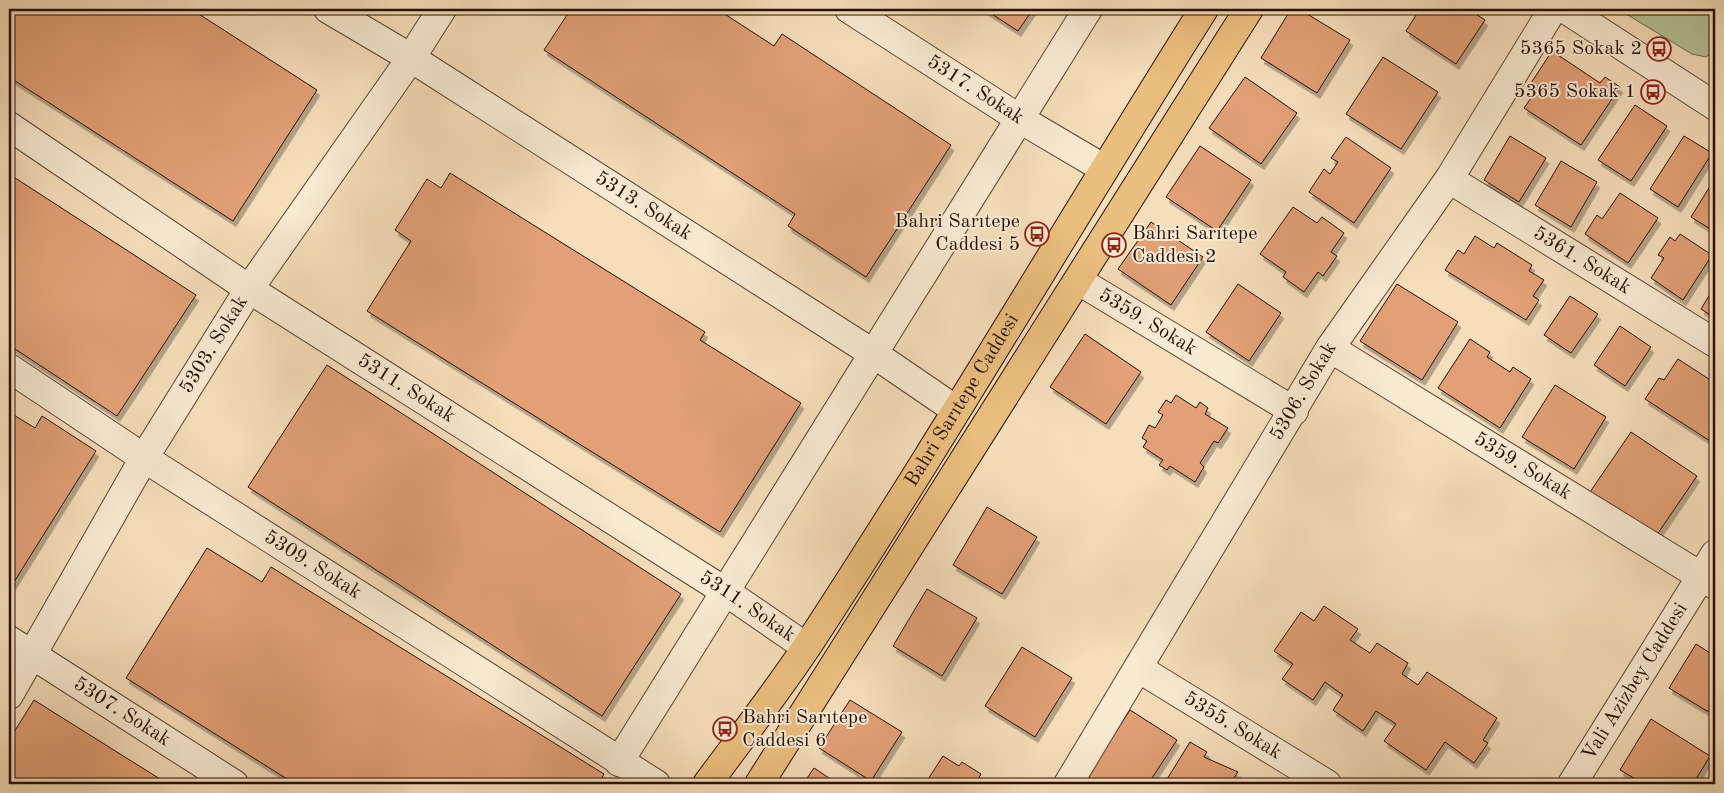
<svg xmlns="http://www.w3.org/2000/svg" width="1724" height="793" viewBox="0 0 1724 793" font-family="'Old Standard TT',serif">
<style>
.green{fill:#b7c294;stroke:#6f684d}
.building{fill:#e1a075;stroke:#270f06;filter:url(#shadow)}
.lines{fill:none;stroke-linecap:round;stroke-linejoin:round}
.minor-casing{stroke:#5b4333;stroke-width:30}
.major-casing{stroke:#270f06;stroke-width:30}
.minor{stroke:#f9ead2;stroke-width:28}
.major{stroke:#ebbf7d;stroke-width:28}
.labels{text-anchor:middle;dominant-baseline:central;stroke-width:4;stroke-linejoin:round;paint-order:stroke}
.poi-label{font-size:20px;fill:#270f06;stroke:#f9ead2;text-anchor:end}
.street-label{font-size:20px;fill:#270f06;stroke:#f9ead2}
</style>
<defs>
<filter id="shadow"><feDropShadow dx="3" dy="5.5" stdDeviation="0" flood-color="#0004"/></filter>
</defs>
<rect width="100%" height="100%" fill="#f6deba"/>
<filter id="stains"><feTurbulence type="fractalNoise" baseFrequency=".004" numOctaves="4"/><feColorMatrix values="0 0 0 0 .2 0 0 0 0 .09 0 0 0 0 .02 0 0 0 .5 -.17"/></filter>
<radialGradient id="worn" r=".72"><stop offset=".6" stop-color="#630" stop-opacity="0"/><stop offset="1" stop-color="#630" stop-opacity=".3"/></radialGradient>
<path class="green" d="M1618,9H1715V50L1706,57L1692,54Z"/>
<path class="building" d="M9,9H191L317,90L233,221L9,77Z
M571,9H717L774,46L782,34L951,145L866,277L788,226L795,214L544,50Z
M984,9H1033L1018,31Z
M1291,9H1299L1350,40L1317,93L1261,58Z
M1420,9H1468L1485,20L1456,64L1406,31Z
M1552,51L1600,83L1605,77L1620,87L1581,145L1524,108L1538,88L1531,83Z
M1383,57L1438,92L1401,149L1346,114Z
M1245,77L1297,113L1261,164L1209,128Z
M1635,105L1667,126L1631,181L1598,160Z
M1510,136L1546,158L1519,202L1484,180Z
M1684,136L1712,153L1678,207L1650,189Z
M1346,137L1391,168L1354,223L1309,192L1324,169L1330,174L1338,162L1331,158Z
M1200,146L1251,180L1217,231L1166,197Z
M1561,161L1597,182L1571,227L1535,205Z
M450,173L705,332L700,340L801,403L720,532L367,311L411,241L395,230L427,179L441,188Z
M9,174L196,295L117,416L9,345Z
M1715,178V232L1691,217Z
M1620,193L1658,218L1628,263L1585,234L1597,215L1602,219Z
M1293,207L1317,223L1322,217L1344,233L1331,252L1337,256L1323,276L1318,272L1304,292L1283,277L1286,272L1260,254Z
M1151,222L1203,257L1171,305L1118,269Z
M1680,234L1712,255L1683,300L1651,278L1664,258L1658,255L1670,237L1675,241Z
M1475,236L1494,248L1497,243L1532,265L1529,271L1544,280L1533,296L1539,300L1526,320L1445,270L1458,250L1464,254Z
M1238,284L1281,313L1249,361L1206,332Z
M1397,284L1458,322L1422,380L1360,341Z
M1715,286V318L1701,309Z
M1570,296L1598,314L1571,353L1544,335Z
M1620,326L1651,347L1625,386L1594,365Z
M1085,334L1141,372L1106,424L1050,387Z
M1470,339L1490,352L1487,357L1510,372L1513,367L1531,379L1500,428L1438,388Z
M1678,359L1715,383V433L1710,441L1645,399L1659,378L1664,380Z
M327,365L681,594L602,716L248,487Z
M1555,385L1606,417L1574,469L1522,437Z
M1176,395L1196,408L1200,402L1208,408L1205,414L1228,428L1218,443L1214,441L1200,463L1204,467L1195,482L1170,466L1167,470L1159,465L1163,460L1143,447L1147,441L1142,438L1149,425L1155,428L1163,415L1158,412L1166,400L1171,403Z
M9,412L35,428L42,416L96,451L9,590Z
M1631,432L1697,476L1654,539L1588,495Z
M987,507L1037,537L1002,594L953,565Z
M207,548L262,582L271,567L604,774L598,784H295L126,678Z
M927,589L977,618L942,676L893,646Z
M1324,606L1358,629L1350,640L1370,653L1377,643L1408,663L1402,674L1418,685L1427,672L1497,718L1483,740L1488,743L1474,763L1445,742L1426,770L1384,741L1396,724L1376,711L1363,731L1333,710L1343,695L1325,682L1313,700L1282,679L1293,664L1274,651L1301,612L1314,621Z
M1715,643V711H1707L1669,688L1696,644L1710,653Z
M1022,647L1072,678L1035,737L985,706Z
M34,700L168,784H11L9,783V740Z
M850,700L902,732L871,781L819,748Z
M1130,710L1177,740L1148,784H1089L1084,781Z
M1651,719L1710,756L1693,784H1644L1620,770Z
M1190,742L1207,752L1204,757L1238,772L1230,784H1164Z
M943,756L959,766L962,762L981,774L978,779L987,784H925Z
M814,768L838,784H803Z
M1604,780L1611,784H1601Z"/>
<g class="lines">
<g class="minor-casing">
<g id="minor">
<path id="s1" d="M328,9L411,58L874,354L956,410"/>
<path id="s2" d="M849,9L1020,119L1103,168"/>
<path d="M1565,9L1715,106"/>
<path id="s3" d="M9,126L249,289L726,592L806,647"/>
<path id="s4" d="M1449,179L1715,343"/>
<path id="s5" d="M1079,281L1294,411"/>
<path id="s6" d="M1330,348L1715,585"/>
<path id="s7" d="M9,368L144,458L656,784"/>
<path id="s8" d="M9,640L234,784"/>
<path id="s9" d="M1138,668L1327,784"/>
<path id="s10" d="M9,695L144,458L249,289L411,58L442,9"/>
<path d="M619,762L1088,9"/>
<path id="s11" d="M1068,784L1330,348L1449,179L1553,9"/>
<path id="s12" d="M1572,784L1715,554"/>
</g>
</g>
<g class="major-casing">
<g id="major">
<path id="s13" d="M707,784C741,738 776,693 808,645C945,436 1071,220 1204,9"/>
<path d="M759,784L1249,9"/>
</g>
</g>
<use href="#minor" class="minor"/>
<use href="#major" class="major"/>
</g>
<defs>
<g id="bus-ring" transform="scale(1.25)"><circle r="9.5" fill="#f9ead2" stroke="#8f2418" stroke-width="1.5"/><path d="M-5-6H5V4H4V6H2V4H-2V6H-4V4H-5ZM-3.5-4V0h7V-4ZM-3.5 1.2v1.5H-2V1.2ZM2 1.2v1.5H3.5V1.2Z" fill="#8f2418"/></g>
</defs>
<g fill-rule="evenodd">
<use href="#bus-ring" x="1659" y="49"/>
<use href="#bus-ring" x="1653" y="92"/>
<use href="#bus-ring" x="1037" y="234"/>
<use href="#bus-ring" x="1114" y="245"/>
<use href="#bus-ring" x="725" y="729"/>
</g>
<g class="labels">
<g class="poi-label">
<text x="1642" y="49">5365 Sokak 2</text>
<text x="1636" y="92">5365 Sokak 1</text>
<text x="1020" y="222">Bahri Sarıtepe<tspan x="1020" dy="23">Caddesi 5</tspan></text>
<text x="1132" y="234" text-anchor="start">Bahri Sarıtepe<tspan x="1132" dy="23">Caddesi 2</tspan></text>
<text x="742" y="718" text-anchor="start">Bahri Sarıtepe<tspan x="742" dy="23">Caddesi 6</tspan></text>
</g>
<g class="street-label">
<text stroke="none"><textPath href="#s2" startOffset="150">5317. Sokak</textPath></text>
<text stroke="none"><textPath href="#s1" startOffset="372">5313. Sokak</textPath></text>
<text stroke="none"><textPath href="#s4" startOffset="156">5361. Sokak</textPath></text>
<text stroke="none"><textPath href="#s5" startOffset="80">5359. Sokak</textPath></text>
<text stroke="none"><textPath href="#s10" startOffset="406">5303. Sokak</textPath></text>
<text stroke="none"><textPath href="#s3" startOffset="476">5311. Sokak</textPath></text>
<text stroke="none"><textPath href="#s11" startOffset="458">5306. Sokak</textPath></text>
<text stroke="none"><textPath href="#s13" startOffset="461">Bahri Sarıtepe Caddesi</textPath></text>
<text stroke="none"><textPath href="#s6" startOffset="226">5359. Sokak</textPath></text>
<text stroke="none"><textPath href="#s7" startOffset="362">5309. Sokak</textPath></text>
<text stroke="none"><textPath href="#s3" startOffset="881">5311. Sokak</textPath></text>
<text stroke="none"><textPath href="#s12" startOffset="120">Vali Azizbey Caddesi</textPath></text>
<text stroke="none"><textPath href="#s8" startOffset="134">5307. Sokak</textPath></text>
<text stroke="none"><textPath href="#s9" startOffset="111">5355. Sokak</textPath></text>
</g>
</g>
<rect width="1724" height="793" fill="none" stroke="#f6deba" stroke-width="30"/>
<rect x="10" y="10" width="1704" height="773" fill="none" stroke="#270f06" stroke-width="2.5"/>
<rect x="15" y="15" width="1694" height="763" fill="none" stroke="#270f06"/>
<rect width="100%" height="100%" filter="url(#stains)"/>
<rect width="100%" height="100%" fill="url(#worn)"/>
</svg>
